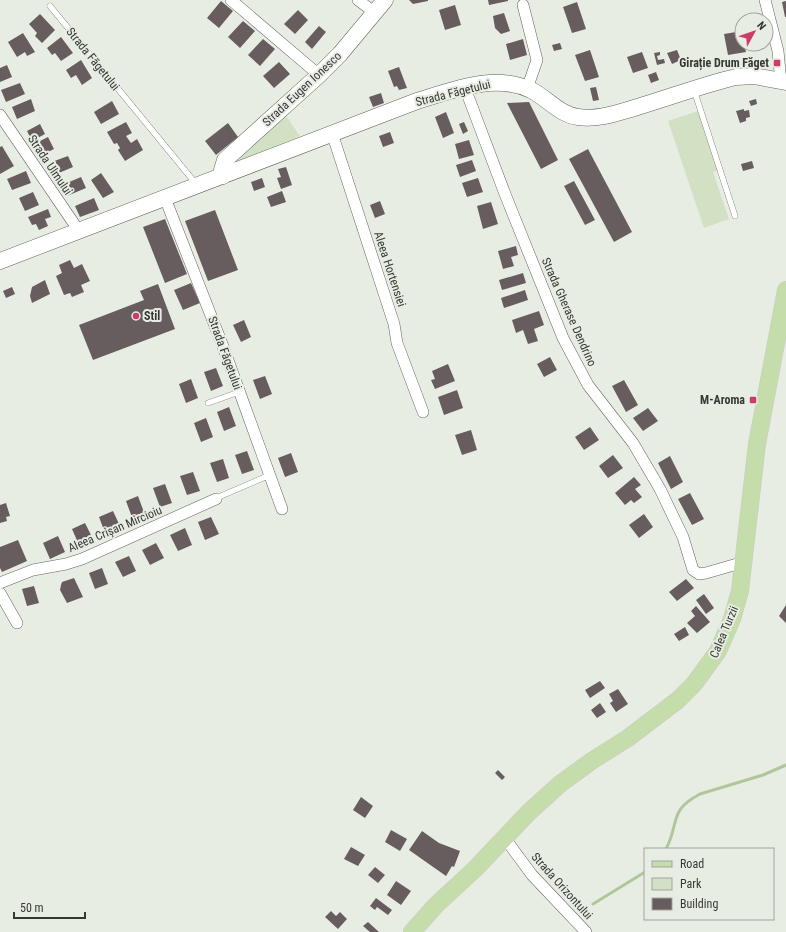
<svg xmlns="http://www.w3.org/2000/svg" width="786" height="932" viewBox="0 0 786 932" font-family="'Roboto Condensed',sans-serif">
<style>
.green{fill:#d2e0c4}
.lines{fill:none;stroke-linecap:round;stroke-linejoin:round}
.stream{stroke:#b0c69b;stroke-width:3}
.building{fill:#675d5f}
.lane-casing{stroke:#61655d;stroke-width:6}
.street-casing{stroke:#61655d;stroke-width:12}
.secondary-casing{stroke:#61655d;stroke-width:17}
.primary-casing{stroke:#cbcbca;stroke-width:18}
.lane{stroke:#fff;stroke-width:5.5}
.street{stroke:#fff;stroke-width:11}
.secondary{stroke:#fff;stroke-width:16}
.primary{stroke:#c4ddaa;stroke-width:17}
.poi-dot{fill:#cb3d68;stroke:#e8ede4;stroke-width:1.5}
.labels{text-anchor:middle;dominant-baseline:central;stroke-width:4;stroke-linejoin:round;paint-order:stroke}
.street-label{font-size:12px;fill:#363835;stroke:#e8ede4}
.poi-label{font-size:12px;font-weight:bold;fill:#363835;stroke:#e8ede4;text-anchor:end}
</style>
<rect width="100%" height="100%" fill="#e8ede4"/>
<path class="green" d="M698,111L718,170L713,172L729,219L704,228L668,121Z
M284,113L300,136L237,162L235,155Z"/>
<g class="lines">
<path class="stream" d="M666,849C680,822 668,811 700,794L763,775L786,765
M593,904L645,872"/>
</g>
<path class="building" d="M409,0H428V1L413,4Z
M488,0H508V1L489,5Z
M221,1L233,11L219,28L207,18Z
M786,1V17H785L782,2Z
M577,2L586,29L572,33L563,7Z
M455,5L461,25L445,30L439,10Z
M298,10L308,20L295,34L284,24Z
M504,13L510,31L501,34L495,28L493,16Z
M40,14L55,30L42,43L35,36L37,33L29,24Z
M243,21L255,31L240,48L228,37Z
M319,26L326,32L312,49L305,42Z
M742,31V44H744L746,52L728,55L724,34Z
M23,33L35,52L27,56L25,52L17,57L8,42Z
M61,37L73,53L61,61L55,53L52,55L47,48Z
M263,39L275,49L260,66L248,55Z
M523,39L527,55L510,60L506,44Z
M560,43L562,49L554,51L552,45Z
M590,50L599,77L585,81L575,55Z
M677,50L681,60L672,64L667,53Z
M642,52L648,68L633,73L627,57Z
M660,52V55L657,56L658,60L664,59L665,63L657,65L654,53Z
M81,60L92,78L82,85L76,75L71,78L66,70Z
M279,62L290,74L274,88L263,76Z
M7,65L12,77L0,82V68Z
M399,67L407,88L399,90L397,86L394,87L388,71Z
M656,72L659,80L651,83L648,75Z
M20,83L25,94L6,102L1,90Z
M596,87L599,100L593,101L590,88Z
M381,93L384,103L373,107L369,97Z
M31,99L35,111L17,119L12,107Z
M756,99L757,104L751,106L749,101Z
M112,101L119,114L101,124L94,112Z
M529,102L558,160L541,169L507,103Z
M744,109V111L749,110L750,117L746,118V121L740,123L736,111Z
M446,112L454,133L443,138L435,117Z
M126,122L132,133L126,136L131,143L137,139L143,150L125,161L118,150L120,148L117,143L114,144L107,132Z
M464,122L468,131L463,134L459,124Z
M228,123L238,137L216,155L205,141Z
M40,124L45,134L32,141L27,131Z
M390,132L394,143L383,147L379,136Z
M48,137L54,149L38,157L32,145Z
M469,140L474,155L459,159L455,144Z
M2,146L14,166L0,174V147Z
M588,149L632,232L614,242L569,159Z
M68,156L73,167L54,175L49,163Z
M472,160L476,171L460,177L456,165Z
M752,161L754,168L743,171L741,164Z
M286,167L292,185L281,189L277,178L281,177L278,169Z
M26,171L31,183L12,190L7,179Z
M101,173L114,192L103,198L91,180Z
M81,177L86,188L67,196L62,185Z
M262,178L265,187L254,191L251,182Z
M478,178L483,192L467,197L462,183Z
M574,181L595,220L585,225L564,186Z
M282,191L286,202L271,207L267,197Z
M33,192L39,205L25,211L19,198Z
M94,198L99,210L80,217L75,206Z
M380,201L385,214L375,218L370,205Z
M491,202L498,224L483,229L477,206Z
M48,209L51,217L45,219L48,226L39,230L36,224L32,225L28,217Z
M215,210L238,270L208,281L185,221Z
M165,219L187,274L165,283L143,227Z
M516,246L518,255L511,257L514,266L503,269L498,251Z
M70,260L74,268L82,264L90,281L81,285L84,292L72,297L70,293L64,295L56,276L62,273L59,265Z
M523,273L526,283L502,290L499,280Z
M45,280L50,294L32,303L30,296L32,287Z
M191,283L200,303L183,310L174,290Z
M158,284L175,329L93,360L79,325L144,300L140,291Z
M12,287L15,294L6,298L3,291Z
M525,290L528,300L504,308L501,298Z
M539,311L544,325L534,329L538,341L528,344L523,330L516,333L512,320Z
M244,320L251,337L241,342L233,325Z
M550,357L557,370L544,377L537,364Z
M448,364L455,381L435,389L431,380L435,379L432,371Z
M216,368L223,386L211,391L204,372Z
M265,376L272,394L260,399L253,380Z
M191,379L198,398L186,403L179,384Z
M624,380L638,405L626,412L612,386Z
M457,390L463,408L444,415L438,397Z
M229,407L236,426L224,431L217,412Z
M648,408L658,421L643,431L633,418Z
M206,418L213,437L201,442L194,423Z
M590,427L599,440L584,450L575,437Z
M471,430L477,450L462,455L455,435Z
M247,451L254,470L242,474L235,455Z
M291,453L298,472L285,477L278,458Z
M613,455L623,468L608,478L599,466Z
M670,456L683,482L671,489L658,463Z
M223,459L229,478L217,482L210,463Z
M193,472L200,491L187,495L180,476Z
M634,477L641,485L635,489L642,497L634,503L631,500L625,505L615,493Z
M165,484L172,503L160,507L153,488Z
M690,493L704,519L692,525L678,499Z
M138,496L145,515L133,520L126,501Z
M6,503L10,516L6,517L7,521L0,523V505Z
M113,511L120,526L105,533L99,517Z
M644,514L653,527L639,538L629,525Z
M211,517L219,534L205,540L198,522Z
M85,523L93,539L79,545L72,529Z
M185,528L192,545L178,551L170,535Z
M58,536L65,552L50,559L43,543Z
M18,540L27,561L2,572L0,568V547Z
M156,543L164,558L150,565L142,550Z
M129,556L136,571L123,577L115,562Z
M102,568L108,584L95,589L89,573Z
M74,578L83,597L67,603L60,590L61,585L62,582Z
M686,579L694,588L677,601L669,592Z
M34,586L39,603L27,606L22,589Z
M704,594L714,608L706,614L696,600Z
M786,605V623L779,616Z
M696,606L710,622L697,633L687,623L695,616L691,611Z
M685,627L689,635L679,641L674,634Z
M600,681L605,688L590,698L585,690Z
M618,689L628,704L616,712L610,703L613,701L609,694Z
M600,703L606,712L597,718L591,710Z
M498,770L505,777L502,780L495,773Z
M361,797L373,806L365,818L353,810Z
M391,830L407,839L400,851L385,842Z
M422,831L439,843L460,851L454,867L452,866L446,876L409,850Z
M351,847L365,855L358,866L344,859Z
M375,867L385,875L378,883L368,875Z
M396,881L411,891L401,905L387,895Z
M376,898L392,910L388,915L377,907L375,910L370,906Z
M331,911L336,916L340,912L347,919L338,929L325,917Z
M368,922L379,932H370L363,926Z"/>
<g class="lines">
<g class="lane-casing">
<path id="lane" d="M50,6L197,185
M694,90L735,216
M208,403L239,392
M221,496L270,475"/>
</g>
<g class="street-casing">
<path id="street" d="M231,0L319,75
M358,0L375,13
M765,0L778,51L781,83
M523,5L537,60L527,89
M465,88L505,194L563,338L588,385L633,443L660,489L683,537L693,570L699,574L706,573L744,562
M0,115L79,231
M332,133L394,324L397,343L423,412
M165,198L224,349L282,509
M0,583L33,570L66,564L82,559L216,499
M0,593L17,623
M504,837L532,875L586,932"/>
</g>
<g class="secondary-casing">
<path id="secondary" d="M223,176L222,170L225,160L319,75L340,54L385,0
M0,261L417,101C453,90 495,73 531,90C547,98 560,115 578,117C597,120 617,113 634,108C668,98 702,85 736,77L754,76L786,82"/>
</g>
<g class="primary-casing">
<path id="primary" d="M412,932L436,905L475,869L529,812L560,784L593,760L628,738L678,700L694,684L718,651L732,619L740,591L757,444L786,290"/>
</g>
<use href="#lane" class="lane"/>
<use href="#street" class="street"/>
<use href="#secondary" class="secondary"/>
<use href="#primary" class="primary"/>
</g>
<g class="poi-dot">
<rect x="773" y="59" width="8" height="8" rx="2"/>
<circle cx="136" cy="316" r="4"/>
<rect x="749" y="396" width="8" height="8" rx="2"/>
</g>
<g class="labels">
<g class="street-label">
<text transform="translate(93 59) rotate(51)">Strada Făgetului</text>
<text transform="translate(302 89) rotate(-43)">Strada Eugen Ionesco</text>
<text transform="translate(453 93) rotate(-14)">Strada Făgetului</text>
<text transform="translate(50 165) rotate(56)">Strada Ulmului</text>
<text transform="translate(390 269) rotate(72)">Aleea Hortensiei</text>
<text transform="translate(569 312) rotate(66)">Strada Gherase Dendrino</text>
<text transform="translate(225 353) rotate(70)">Strada Făgetului</text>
<text transform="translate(115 529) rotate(-23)">Aleea Crișan Mircioiu</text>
<text transform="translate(724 632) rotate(-67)">Calea Turzii</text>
<text transform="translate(562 886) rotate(48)">Strada Orizontului</text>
</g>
<g class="poi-label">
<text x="769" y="63">Girație Drum Făget</text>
<text x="144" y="316" text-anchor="start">Stil</text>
<text x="745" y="400">M-Aroma</text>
</g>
</g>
<rect x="644" y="848" width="130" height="72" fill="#e8ede4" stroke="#a1a59e"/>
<rect x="652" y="861" width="20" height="6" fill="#c4ddaa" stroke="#a1a59e"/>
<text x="680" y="868" font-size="12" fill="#363835">Road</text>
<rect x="652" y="878" width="20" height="12" fill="#d2e0c4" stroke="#a1a59e"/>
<text x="680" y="888" font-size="12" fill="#363835">Park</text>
<rect x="652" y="898" width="20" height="12" fill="#675d5f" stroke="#a1a59e"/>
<text x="680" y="908" font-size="12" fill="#363835">Building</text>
<g transform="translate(754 32) rotate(50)"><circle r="19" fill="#e8ede4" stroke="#a1a59e"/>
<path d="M0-3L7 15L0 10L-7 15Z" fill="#cb3d68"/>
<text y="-6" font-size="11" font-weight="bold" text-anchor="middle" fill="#363835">N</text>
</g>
<path d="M14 912v6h71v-6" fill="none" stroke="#363835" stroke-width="2"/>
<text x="20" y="912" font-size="12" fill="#363835" stroke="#e8ede4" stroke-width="3" paint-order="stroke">50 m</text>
</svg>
